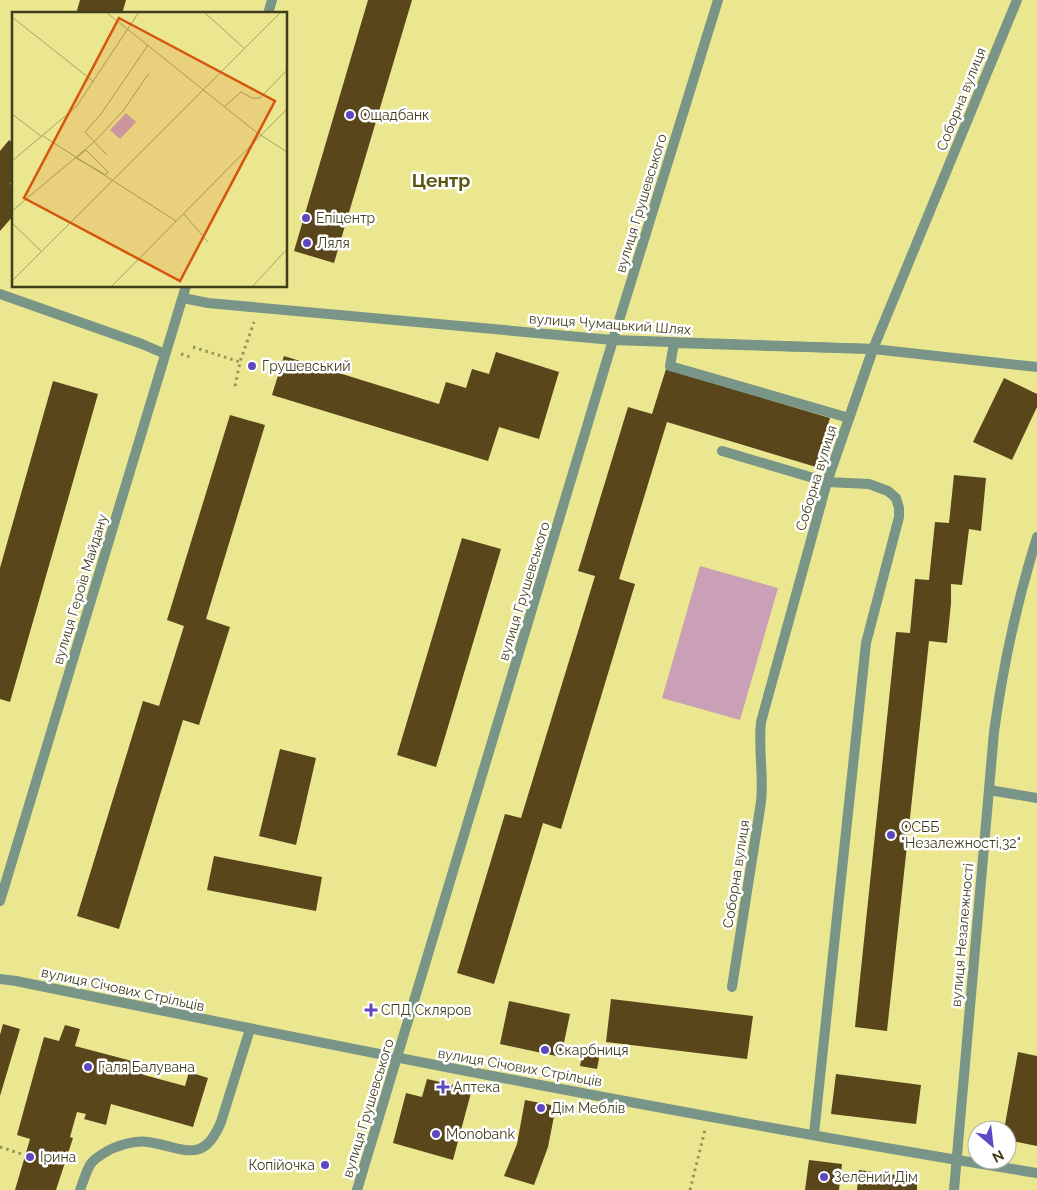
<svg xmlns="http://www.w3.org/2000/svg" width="1037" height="1190" viewBox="0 0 1037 1190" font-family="Raleway,sans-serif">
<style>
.green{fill:#caa0b6}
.building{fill:#59461b}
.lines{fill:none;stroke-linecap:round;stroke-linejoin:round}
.path{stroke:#979456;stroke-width:3;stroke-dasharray:2.5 4;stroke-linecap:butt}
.service{stroke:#789588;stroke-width:10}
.minor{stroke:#789588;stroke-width:10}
.tertiary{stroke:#789588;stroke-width:10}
.poi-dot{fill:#5d48c1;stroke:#fff;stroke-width:2}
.labels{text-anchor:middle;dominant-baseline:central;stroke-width:5;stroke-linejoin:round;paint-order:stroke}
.street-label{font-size:14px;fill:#403e1a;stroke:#fff}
.poi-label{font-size:14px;fill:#403e1a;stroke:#fff;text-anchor:start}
.district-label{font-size:19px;font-weight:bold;fill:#5a5510;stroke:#fff}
.inset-road{fill:none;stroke:#a7a361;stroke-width:1}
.view{fill:#d7560d;fill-opacity:0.15;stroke:#d7560d;stroke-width:2.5}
.inset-edge{fill:none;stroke:#403e1a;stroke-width:2.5}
</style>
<rect width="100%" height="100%" fill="#ebe690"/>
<path class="green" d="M700,566L778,588L740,720L662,698Z"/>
<path class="building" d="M80,0H126L122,14H76Z
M368,0H412L334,263L294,251Z
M9,140L14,144V179L10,184L14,187V215L0,231V151Z
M496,352L559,372L539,439L499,427L488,461L272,395L284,356L439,404L446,382L466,388L472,369L489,374Z
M666,369L830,418L816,467L667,422L619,579L635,584L561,829L543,823L494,984L457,973L505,814L521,818L595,576L578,571L628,407L652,414Z
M1004,378L1037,394V407L1012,460L973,442Z
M53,381L98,394L10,702L0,699V568Z
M230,415L265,425L206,619L230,627L199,725L183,720L119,929L77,916L143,701L159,706L184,626L167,620Z
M954,475L986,478L981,531L969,529L962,585L951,584V603L947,643L929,641L887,1031L855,1027L896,632L910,633L915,579L929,580L935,522L949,523Z
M462,538L501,549L436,767L397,755Z
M280,749L316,758L296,845L259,836Z
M214,856L322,877L316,911L207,890Z
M611,999L753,1016L747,1059L606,1042Z
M509,1001L570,1014L561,1057L500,1044Z
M3,1024L20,1029L0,1096V1035Z
M65,1025L80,1029L75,1046L147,1065L144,1075L185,1086L189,1072L208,1078L193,1127L111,1104L106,1125L84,1119L86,1114L77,1112L70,1137L73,1138L56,1190H15L30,1139L17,1135L44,1037L59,1041Z
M583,1050L600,1053L597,1069L580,1066Z
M1018,1052L1037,1056V1146L1007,1140V1130H1004Z
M836,1074L921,1085L916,1124L831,1114Z
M427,1079L472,1089L453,1160L393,1143L406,1093L422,1097Z
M525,1100L556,1106L548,1147L534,1185L504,1176L517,1144Z
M809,1160L842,1164L839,1190H805Z
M859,1170L910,1177L917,1183V1190H857Z"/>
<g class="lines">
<path class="path" d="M193,347L240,362
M181,354L190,357
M235,386L240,362L254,322
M0,1147L25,1155
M690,1190L705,1130"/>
<path class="service" d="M0,294L142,344L165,354
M674,343L873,349L849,418L670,366Z
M722,451L827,482L869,484L888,491L896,498L899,508V517L866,643L814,1134
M80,1190C83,1182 86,1172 90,1165C94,1158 104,1153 111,1149C123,1144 135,1140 148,1142C183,1147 203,1166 221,1122L250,1029"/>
<path class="minor" d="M183,298L208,303L613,340L873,349L1037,367
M989,790L1037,798
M0,979L16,981C355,1050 695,1118 1037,1173
M732,987L761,802C764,775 758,749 761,722L827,482L873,349L1017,0
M357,1190L613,340L718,0"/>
<path class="tertiary" d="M268,14L272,0
M0,901L186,286
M954,1190L994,732C1003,666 1017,601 1037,537"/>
</g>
<g class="poi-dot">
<circle cx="350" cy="115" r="5"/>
<circle cx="306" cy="218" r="5"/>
<circle cx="307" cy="243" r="5"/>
<circle cx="252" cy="366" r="5"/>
<circle cx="891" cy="835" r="5"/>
<path d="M368.5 1002.5h5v5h5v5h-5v5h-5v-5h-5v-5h5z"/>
<circle cx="545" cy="1050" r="5"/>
<circle cx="88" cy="1067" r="5"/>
<path d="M440.5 1079.5h5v5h5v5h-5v5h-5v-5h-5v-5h5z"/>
<circle cx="541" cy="1108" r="5"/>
<circle cx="436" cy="1134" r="5"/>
<circle cx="30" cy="1157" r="5"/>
<circle cx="325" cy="1165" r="5"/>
<circle cx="824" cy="1177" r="5"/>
</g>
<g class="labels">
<g class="street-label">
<text transform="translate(961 99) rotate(-68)">Соборна вулиця</text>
<text transform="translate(641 203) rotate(-73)">вулиця Грушевського</text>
<text transform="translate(610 324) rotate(4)">вулиця Чумацький Шлях</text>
<text transform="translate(816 478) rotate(-73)">Соборна вулиця</text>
<text transform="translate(80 589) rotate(-73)">вулиця Героїв Майдану</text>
<text transform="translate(524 591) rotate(-73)">вулиця Грушевського</text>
<text transform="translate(736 874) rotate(-81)">Соборна вулиця</text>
<text transform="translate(962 935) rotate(-85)">вулиця Незалежності</text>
<text transform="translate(123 989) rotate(12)">вулиця Січових Стрільців</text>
<text transform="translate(520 1067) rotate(10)">вулиця Січових Стрільців</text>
<text transform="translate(368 1108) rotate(-73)">вулиця Грушевського</text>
</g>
<g class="poi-label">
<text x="360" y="115">Ощадбанк</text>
<text x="316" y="218">Епіцентр</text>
<text x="317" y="243">Ляля</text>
<text x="262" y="366">Грушевський</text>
<text x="901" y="827">ОСББ<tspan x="901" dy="16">"Незалежності,32"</tspan></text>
<text x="381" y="1010">СПД Скляров</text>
<text x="555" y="1050">Скарбниця</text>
<text x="98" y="1067">Галя Балувана</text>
<text x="453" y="1087">Аптека</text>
<text x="551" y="1108">Дім Меблів</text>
<text x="446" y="1134">Monobank</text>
<text x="40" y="1157">Ірина</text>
<text x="315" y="1165" text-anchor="end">Копійочка</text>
<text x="834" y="1177">Зелений Дім</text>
</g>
<g class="district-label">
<text x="441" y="180">Центр</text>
</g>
</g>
<g transform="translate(12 12)">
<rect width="275" height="275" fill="#ebe690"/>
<path d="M114,101L124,110L108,127L98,118Z" fill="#caa0b6"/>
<path class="inset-road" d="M94,0L244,120L275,140M192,0L233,37M0,5L82,70M213,94L229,80L240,86H248L275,58M0,102L30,125M31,124L164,209M74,138L96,160L94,163L64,146ZM95,143L73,120L89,102L136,33M0,149L64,95L127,0M0,199L82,130L111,99L137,61M172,202L196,230M0,211L30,240M0,269L269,0M99,275L275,97M240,275L275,237"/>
<path class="view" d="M107,6L263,89L168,269L12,186Z"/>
<rect width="275" height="275" class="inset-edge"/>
</g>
<g transform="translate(992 1145) rotate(152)"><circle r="24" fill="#ffffff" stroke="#b3b2a3"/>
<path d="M0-4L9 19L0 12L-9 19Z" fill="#5d48c1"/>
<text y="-8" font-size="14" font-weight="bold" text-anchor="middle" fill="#403e1a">N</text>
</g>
</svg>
